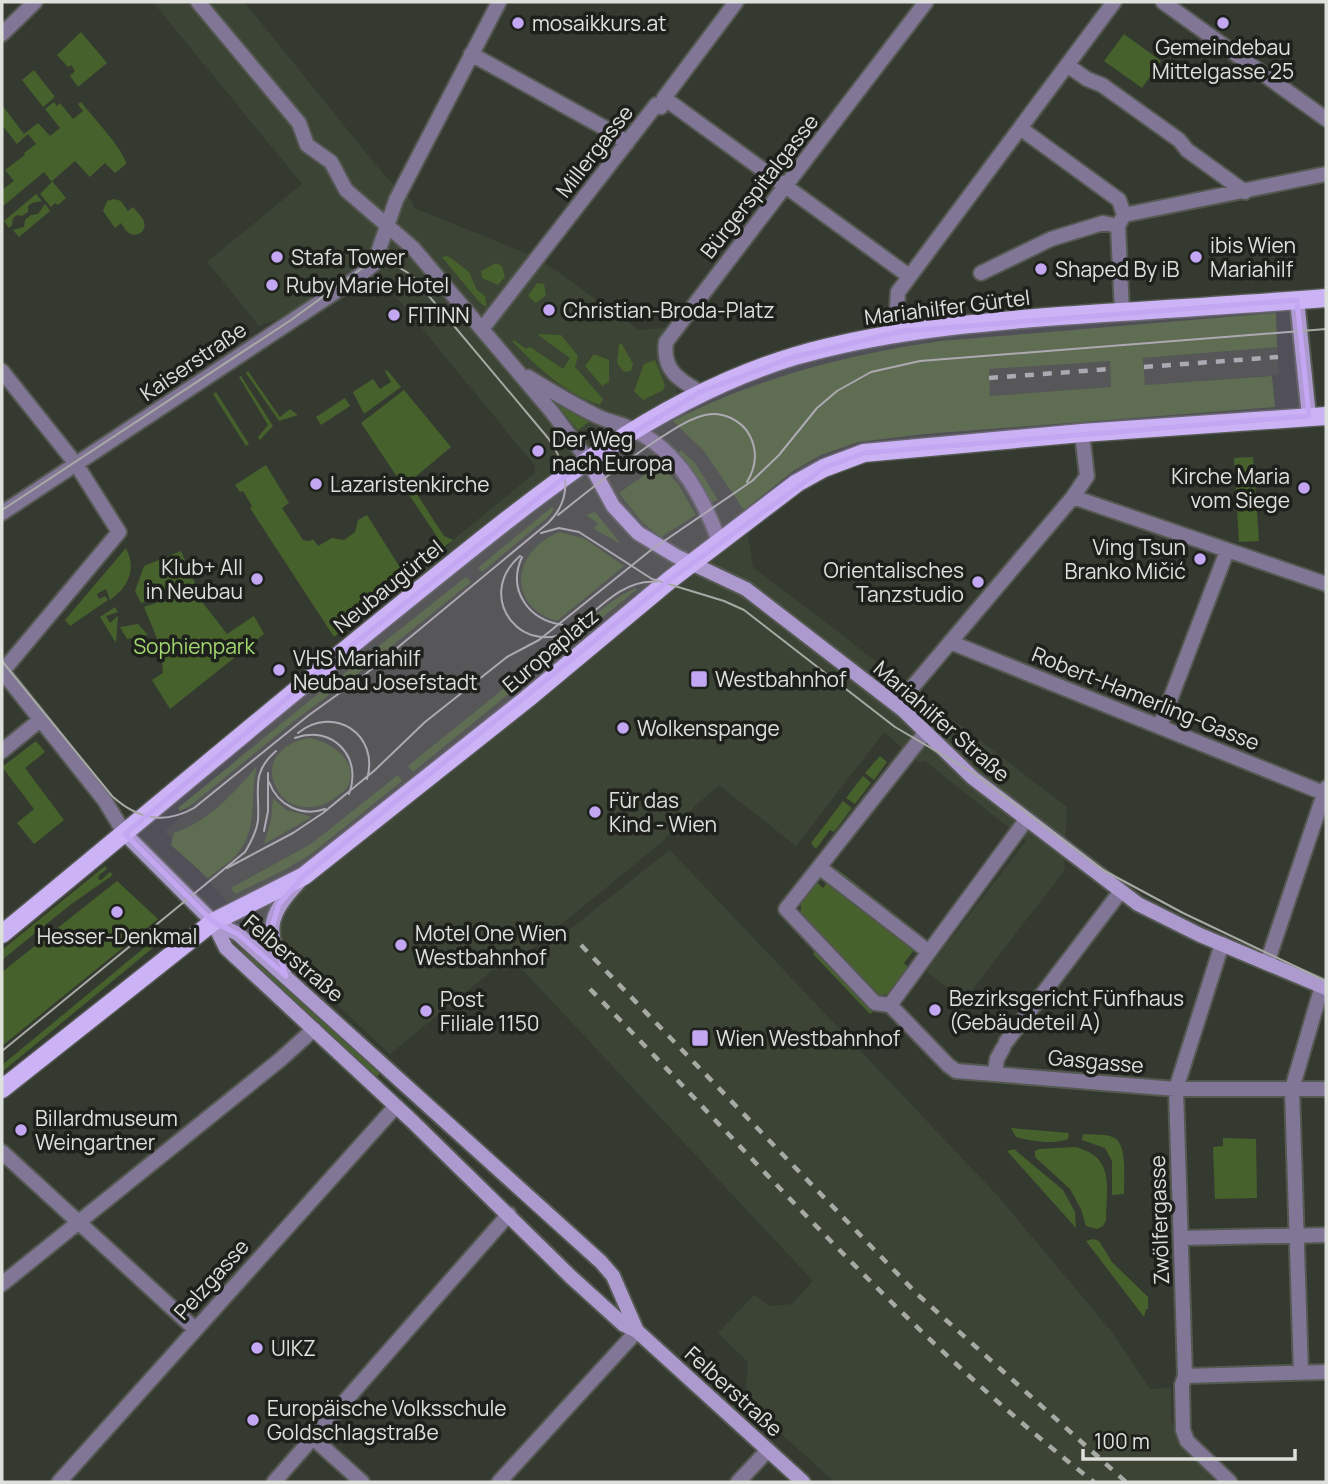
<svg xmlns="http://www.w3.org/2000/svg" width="1328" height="1484" viewBox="0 0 1328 1484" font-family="Manrope,sans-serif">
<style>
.built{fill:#3c4435}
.green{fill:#46612b;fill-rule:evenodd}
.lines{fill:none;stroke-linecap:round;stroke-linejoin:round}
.street-casing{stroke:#535850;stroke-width:18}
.secondary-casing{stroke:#535850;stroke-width:18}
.primary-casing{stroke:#535850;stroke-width:21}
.street{stroke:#827697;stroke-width:14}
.secondary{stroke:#ac99cd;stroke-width:14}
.primary{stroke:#ccb3f6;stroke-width:18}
.tram{stroke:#a7aaa4;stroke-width:2}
.rail{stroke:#a7aaa4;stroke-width:4.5;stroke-dasharray:9 9;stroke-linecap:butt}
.marked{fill:#c3a7f2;fill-opacity:0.2;stroke:#c3a7f2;stroke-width:5;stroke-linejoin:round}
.poi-dot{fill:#c3a7f2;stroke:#1e201c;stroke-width:2.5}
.labels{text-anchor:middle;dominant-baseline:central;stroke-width:7;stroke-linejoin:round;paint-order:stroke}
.poi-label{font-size:21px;fill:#dde0db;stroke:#1e201c;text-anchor:start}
.street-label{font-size:21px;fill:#dde0db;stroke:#1e201c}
.park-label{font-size:21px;fill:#a2d670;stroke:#1e201c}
</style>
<rect width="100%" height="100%" fill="#353a31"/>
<path class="built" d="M153,2H244L385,176L411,200L414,208L538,258L639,330L664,328L666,332L659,351L662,368L676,385V390L690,419L744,510L753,567L1067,807L1064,871L972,990L965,994L957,995L926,971L1026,841L925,761L919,762L884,732L796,846L719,785L697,804L662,842L504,971L499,965L390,1054L226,901L165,832L453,540L535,473V466L383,281L259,326L243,306L207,262L302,184Z
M1277,347L1279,375L1145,385L1143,358Z
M1110,360L1111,387L990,396L988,369Z
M670,850L997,1195L1111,1331L1150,1389L1171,1388V1421L1187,1447L1215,1482H835L745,1402L748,1362L718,1333L754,1295L770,1306L792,1304L813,1281L521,968Z"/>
<path class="green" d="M81,32L107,63L78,87L70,76L75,71L71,65L68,67L57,55Z
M1124,34L1161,61L1142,88L1104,61Z
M34,70L55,97L43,107L22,80Z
M54,102L57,106L60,103L73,119L83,111L78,104L81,102C91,115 126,152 126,164L115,173L105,163L90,177L75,161L52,181L66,198L58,205L55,203L51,207L40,194L52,182L44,172L2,207V190L14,181L5,170L25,155L24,153L36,144L28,134L17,144L2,125V105L24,134L38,123L50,136L60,128L45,109Z
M36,194L42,201L32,203L28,206V212L22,216L17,215L13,218L12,225L9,228L4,221Z
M114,199L121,201L128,211L133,207C136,211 143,217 144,222C147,231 137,238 129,233C127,232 122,225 121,223L115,228L103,211L107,201Z
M45,204L50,211L19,237L13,230L24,227L25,220L31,215L38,214Z
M448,256L469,272L477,290L485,296L487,307L480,303L442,257Z
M496,263L502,266L505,277L498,285L482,278L481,271Z
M537,283L544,284L546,295L536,303L528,296Z
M1276,313L1277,347L1143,358L1145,385L1272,376L1275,407L925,434L858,442L821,455L793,471L744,510L704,451L673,421C756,378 849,354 941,341ZM1110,361L1111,387L990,396L989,369Z
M539,334L561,335L578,356L575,367L603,399L600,405C565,393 538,368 512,341L514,340L526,349L530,347L563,369L570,358L538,335Z
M619,344H622L633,364L631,371L624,372L617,363Z
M594,354L609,360V382L602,386L585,366Z
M655,360L665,385L663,390L643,400L634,391L644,364Z
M387,370L401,387L364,414L353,392L373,379L380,389L391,382L385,371Z
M248,371L280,417L290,409L298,415L279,421L246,373Z
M241,376L273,426L260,440L258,437L268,425L239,377Z
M404,390L451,447L409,482L444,536L453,540L444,547L361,423Z
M216,392L249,444L246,446L213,394Z
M548,394L593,419L578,430Z
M345,398L350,406L321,425L316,417Z
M681,450L695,463L718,500L711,503L693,472L677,454Z
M1253,457L1259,541L1239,542L1234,458Z
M660,464L678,484L696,515L661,537L643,523L619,493Z
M266,465L289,503L282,508L303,540L310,541L313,539L318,546L332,538L344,540L355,532L358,520L367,515L406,577L334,637L250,508L252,506L243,491L240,492L235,485Z
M552,507L554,509L549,516L482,572L478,568Z
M595,512L621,544L594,529L598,523L586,515Z
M560,532L585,539L624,566L557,621C505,606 513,549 560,532Z
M126,548C137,570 128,587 110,600L106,589L97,594L99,599L105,596L108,600L70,626L65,620Z
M181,551L195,583L184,590L141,603L135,591L144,566Z
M466,577L471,582L341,687L336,680Z
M636,588V590L543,666L535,656C576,639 600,603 636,588Z
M193,590L227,634L254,616L264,634L170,709L152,680L163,673L161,648L144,607Z
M115,607L118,612L106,616L110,623L118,616L116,643L100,617Z
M138,624L148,635L127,639L120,627Z
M529,668L533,674L413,772L408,766Z
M324,689L329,695L294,721L190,806L180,811L178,808Z
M309,738C329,741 360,760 348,786C346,790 340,794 336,797C318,812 287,812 276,787C263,761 284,742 309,738Z
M36,741L45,752L25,768L64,820L34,844L17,823L34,809L2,767Z
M880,756L887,762L874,780L865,773Z
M257,766C249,795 259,828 238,853C230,863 217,870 208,878L171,845L174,833C209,821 234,793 257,766Z
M398,775L402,781L311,854L286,869L235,894L231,888L311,844Z
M863,776L871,783L855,804L846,798Z
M273,798L286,810L309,816L310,818L264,844L271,820Z
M843,801L852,808L834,832L830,830L816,849L811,843Z
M105,866L107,869L99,875L98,879L101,880L110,872L113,875L70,905L2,960V950Z
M837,869L924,937L904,963L912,971L891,994L878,995L805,925C796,904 802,899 815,881L823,888Z
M117,881L158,919L2,1046V972Z
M167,929L171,933L2,1072V1065Z
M243,948L380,1073L376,1078L239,952Z
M817,949L848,978L857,995L873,1011L870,1014L813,954Z
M1011,1128L1069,1133L1068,1139C1053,1145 1031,1141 1016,1137Z
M1083,1134C1092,1135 1108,1133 1116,1139C1127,1147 1124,1181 1124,1194L1112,1195V1161L1105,1148L1082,1140Z
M1223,1138L1256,1139L1257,1198L1215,1199L1213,1147L1223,1146Z
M1075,1147C1116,1157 1106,1187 1106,1220L1103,1226L1097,1229L1086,1226L1081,1209L1070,1189L1035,1157V1151L1039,1149Z
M1014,1149L1063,1190L1075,1212L1076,1228L1007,1151Z
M1093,1239L1099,1241L1112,1262L1148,1297V1309H1146L1144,1317L1086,1241Z"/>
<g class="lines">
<g class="street-casing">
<path id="street" d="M198,2L299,123L307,145L331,162L346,190L413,248L552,412L588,460
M1163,2L1326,119
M2,34L35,2
M471,54L612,132L627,143
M1067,65L1087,79L1102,85L1179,140L1187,150L1245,192
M664,98L909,276
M1020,128L1119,200L1124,215L1118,226L1122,312
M1124,215L1326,174
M981,273L1051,239L1103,223L1118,226
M482,329L656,105L661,107L664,98L736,2
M903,331L897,308L898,292L1114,2
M2,371L76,464L119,532L2,672
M528,377C551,391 574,405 599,417C610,422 623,424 634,430C680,452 703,498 720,543
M700,392C679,380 662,370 666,342L926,2
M1073,497L1326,584
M2,513L355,279L374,264L396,200L499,2
M950,642L1326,794
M2,671L105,801L125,834
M909,691L1073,497L1087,476L1082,433
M1160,726L1227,551
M2,751L40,720
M819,867L929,952
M1222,944L1176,1089L1185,1376L1182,1385L1183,1430L1187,1441L1230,1482
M1267,963L1326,788
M890,1005L948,1065L956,1071L1176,1089H1326
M890,1005L875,1003L786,909L925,733
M890,1005L1026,820
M1006,1042L1121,891
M995,1073L997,1059L1003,1048
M2,1152L195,1329
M1181,1238L1326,1235
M2,1284L281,1059L314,1029
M1301,1373L1292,1089L1322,986
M1185,1376L1326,1372
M313,1438L362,1482
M59,1482L396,1106
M274,1482L509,1214
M499,1482L637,1331
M738,1482L768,1450"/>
</g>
<g class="secondary-casing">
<path id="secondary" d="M1297,300L1309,416
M588,460L613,506L638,533L676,556L746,589L903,710L973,778L1138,904L1200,935L1326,988
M125,834L213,922L226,948L412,1121L571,1277L624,1325L637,1331L803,1482
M213,922L238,934L601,1262L613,1276L637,1331
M284,973C267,929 266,918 299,882"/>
</g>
<g class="primary-casing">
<path id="primary" d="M2,934C136,824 268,712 403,603C523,507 645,401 795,356C882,331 970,323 1059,316C1148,310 1237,305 1326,298
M2,1089L213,922L304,876L527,699L671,579L797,483L824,468L864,453L1082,433L1326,416"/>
</g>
<use href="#street" class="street"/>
<use href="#secondary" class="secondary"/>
<use href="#primary" class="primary"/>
<path class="tram" d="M2,510L291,320L361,269C381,259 397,263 413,277L548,438C567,464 575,497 548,523L362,677L309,715L194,808C164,825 137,819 112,796L2,661
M558,515C591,489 622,463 657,440C671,431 688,419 705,415C722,411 742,420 750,436C758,452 756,467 747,482
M541,533L559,528L579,532L652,579L724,601L744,610L895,727L972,772L1103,870L1183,913L1326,981
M520,556C472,597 525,664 577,626
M522,557C507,590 528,620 563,625
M571,631C597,611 622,579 656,582
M298,733C334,704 380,735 367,779
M295,738C333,724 363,758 349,794
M269,782C278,806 302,817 325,809
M264,831L268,811V773
M227,868L293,833L323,813L375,770L425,722L507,657L539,640L651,550L752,481L779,455L817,408L837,391L871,372L920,361L1326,329
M2,1051L245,852C251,842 257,831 258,820C260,791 250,773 276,751"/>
<path class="rail" d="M1144,367L1278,357
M989,378L1110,369
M581,945L916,1293L1126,1482
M590,989C754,1157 908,1337 1094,1482"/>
</g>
<path class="marked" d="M1297,300L1309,416L864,453L824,468L671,579L304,876L279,904L271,931L286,976L238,934L213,922L125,834L328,664L581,464L700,392L793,357L903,331Z"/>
<g class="poi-dot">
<circle cx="518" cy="23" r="7"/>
<circle cx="1223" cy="23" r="7"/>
<circle cx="277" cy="257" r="7"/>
<circle cx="1196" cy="257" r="7"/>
<circle cx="1041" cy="269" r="7"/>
<circle cx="272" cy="285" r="7"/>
<circle cx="549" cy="310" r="7"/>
<circle cx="394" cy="315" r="7"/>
<circle cx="538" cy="451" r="7"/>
<circle cx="316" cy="484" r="7"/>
<circle cx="1304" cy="488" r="7"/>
<circle cx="1200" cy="559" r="7"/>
<circle cx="257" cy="579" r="7"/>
<circle cx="978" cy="582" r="7"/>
<circle cx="279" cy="670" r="7"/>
<rect x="690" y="670" width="18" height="18" rx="3.5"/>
<circle cx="623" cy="728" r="7"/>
<circle cx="595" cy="812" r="7"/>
<circle cx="117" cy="912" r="7"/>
<circle cx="401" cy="945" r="7"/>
<circle cx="935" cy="1010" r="7"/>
<circle cx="426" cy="1011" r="7"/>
<rect x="691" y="1029" width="18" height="18" rx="3.5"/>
<circle cx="21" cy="1130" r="7"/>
<circle cx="257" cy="1348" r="7"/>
<circle cx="253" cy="1420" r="7"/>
</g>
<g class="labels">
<g class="poi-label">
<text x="532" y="23">mosaikkurs.at</text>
<text x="1223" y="47" text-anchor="middle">Gemeindebau<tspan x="1223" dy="24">Mittelgasse 25</tspan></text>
<text x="1210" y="245">ibis Wien<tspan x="1210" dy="24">Mariahilf</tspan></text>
<text x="291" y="257">Stafa Tower</text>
<text x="1055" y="269">Shaped By iB</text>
<text x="286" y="285">Ruby Marie Hotel</text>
<text x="563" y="310">Christian-Broda-Platz</text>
<text x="408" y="315">FITINN</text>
<text x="552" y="439">Der Weg<tspan x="552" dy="24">nach Europa</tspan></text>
<text x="1290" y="476" text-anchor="end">Kirche Maria<tspan x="1290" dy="24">vom Siege</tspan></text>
<text x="330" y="484">Lazaristenkirche</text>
<text x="1186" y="547" text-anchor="end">Ving Tsun<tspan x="1186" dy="24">Branko Mičić</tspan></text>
<text x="243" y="567" text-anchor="end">Klub+ All<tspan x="243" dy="24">in Neubau</tspan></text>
<text x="964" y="570" text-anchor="end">Orientalisches<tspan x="964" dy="24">Tanzstudio</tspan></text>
<text x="293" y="658">VHS Mariahilf<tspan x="293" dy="24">Neubau Josefstadt</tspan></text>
<text x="715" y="679">Westbahnhof</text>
<text x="637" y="728">Wolkenspange</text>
<text x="609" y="800">Für das<tspan x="609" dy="24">Kind - Wien</tspan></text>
<text x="415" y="933">Motel One Wien<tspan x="415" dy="24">Westbahnhof</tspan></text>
<text x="117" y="936" text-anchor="middle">Hesser-Denkmal</text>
<text x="949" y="998">Bezirksgericht Fünfhaus<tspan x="949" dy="24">(Gebäudeteil A)</tspan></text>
<text x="440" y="999">Post<tspan x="440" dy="24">Filiale 1150</tspan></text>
<text x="716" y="1038">Wien Westbahnhof</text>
<text x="35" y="1118">Billardmuseum<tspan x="35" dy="24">Weingartner</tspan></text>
<text x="271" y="1348">UIKZ</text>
<text x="267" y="1408">Europäische Volksschule<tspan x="267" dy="24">Goldschlagstraße</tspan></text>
</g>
<g class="street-label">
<text transform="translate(594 151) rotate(-52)">Millergasse</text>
<text transform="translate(759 186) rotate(-52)">Bürgerspitalgasse</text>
<text transform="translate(947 307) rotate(-7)">Mariahilfer Gürtel</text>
<text transform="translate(193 361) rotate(-34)">Kaiserstraße</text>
<text transform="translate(388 586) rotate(-39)">Neubaugürtel</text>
<text transform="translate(550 650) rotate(-40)">Europaplatz</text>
<text transform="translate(1146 698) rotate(22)">Robert-Hamerling-Gasse</text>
<text transform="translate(942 721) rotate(41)">Mariahilfer Straße</text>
<text transform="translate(294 958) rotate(40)">Felberstraße</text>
<text transform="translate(1096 1061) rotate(5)">Gasgasse</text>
<text transform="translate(1159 1220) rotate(-92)">Zwölfergasse</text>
<text transform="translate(211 1279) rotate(-48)">Pelzgasse</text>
<text transform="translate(734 1391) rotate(42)">Felberstraße</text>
</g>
<g class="park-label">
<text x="194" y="646">Sophienpark</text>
</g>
</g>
<rect width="1328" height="1484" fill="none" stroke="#dde0db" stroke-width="7"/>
<path d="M1083 1449v10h212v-10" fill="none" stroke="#dde0db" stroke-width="3.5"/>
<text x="1094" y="1449" font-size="21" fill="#dde0db" stroke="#1e201c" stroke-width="5" paint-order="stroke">100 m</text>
</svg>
